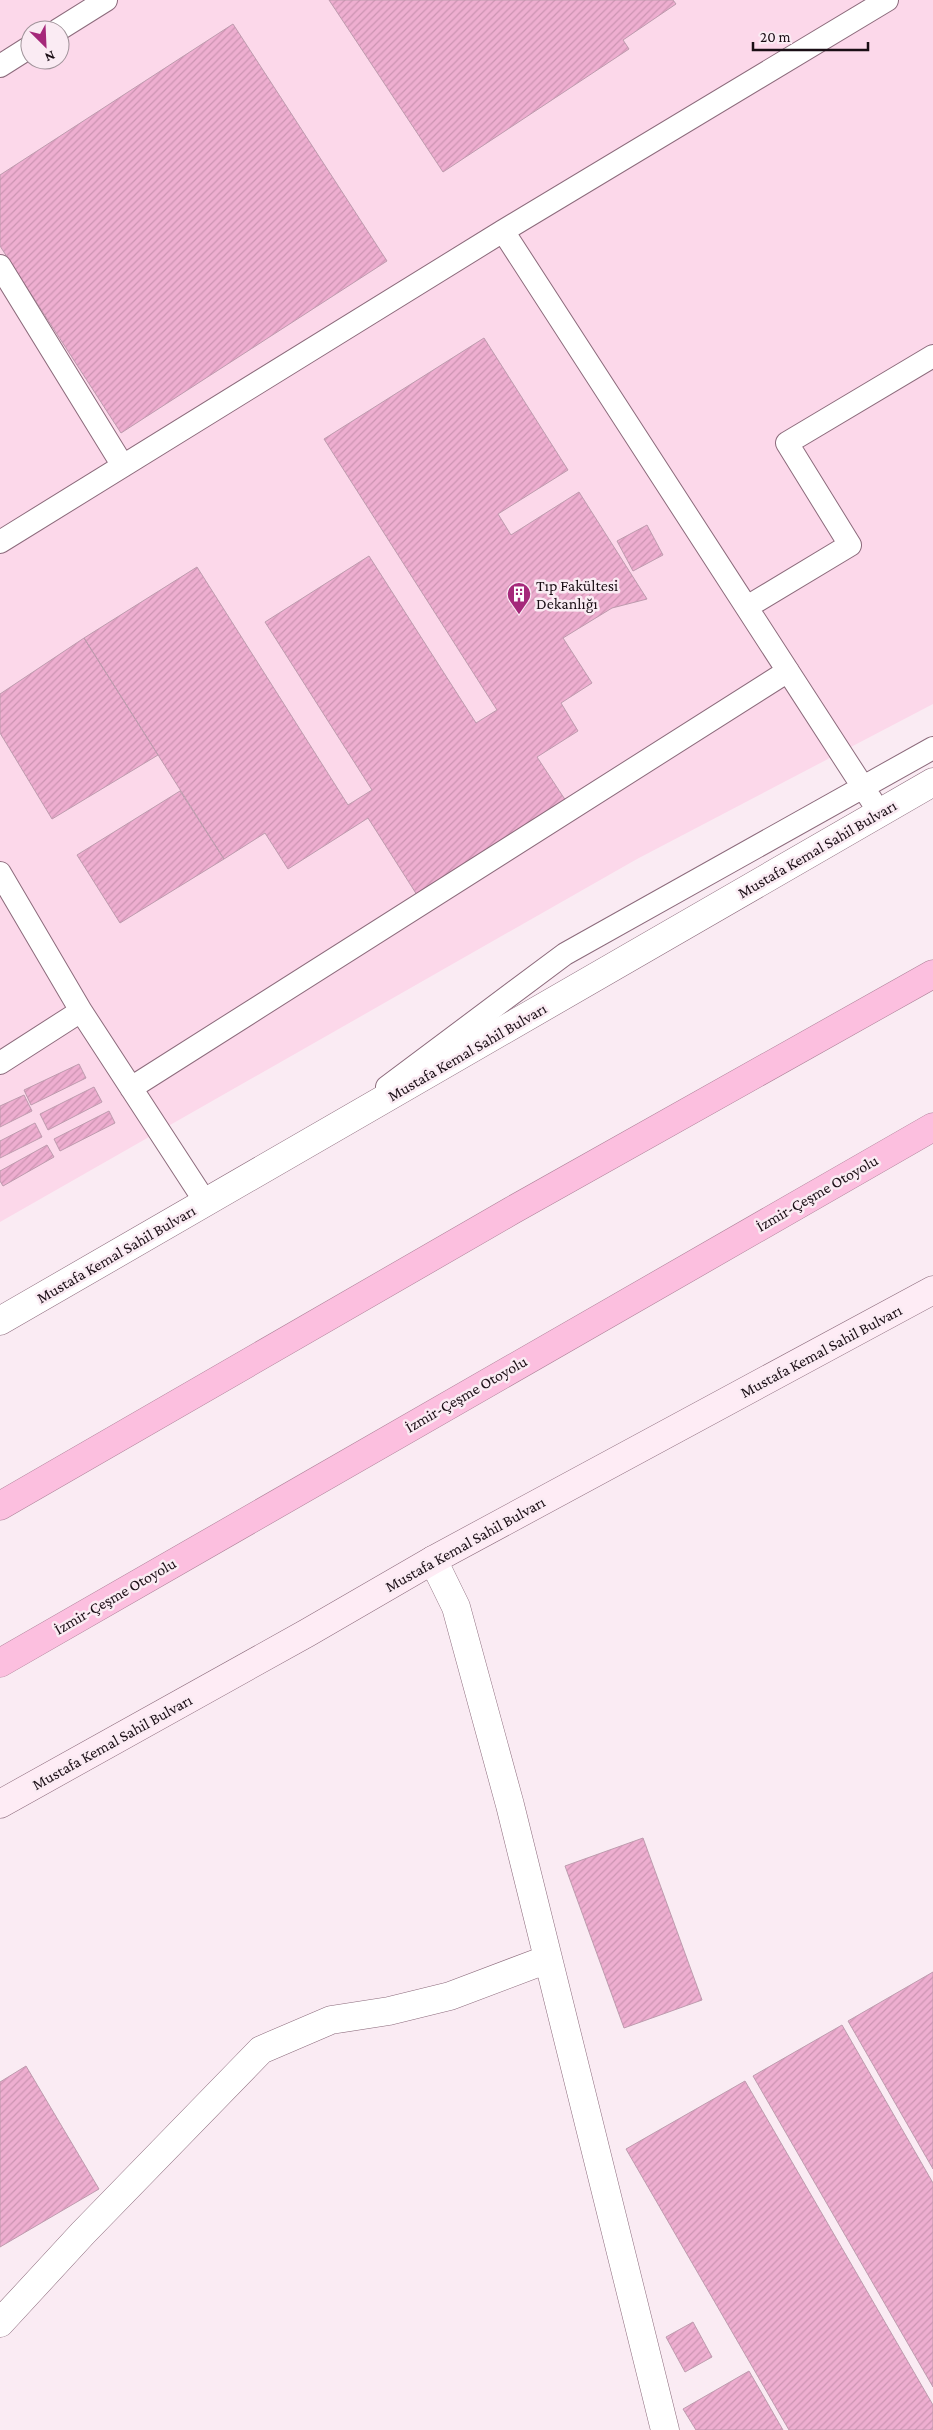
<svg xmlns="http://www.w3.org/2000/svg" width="933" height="2430" viewBox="0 0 933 2430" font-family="'Crimson Pro',serif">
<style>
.built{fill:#fcd8ea;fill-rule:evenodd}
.building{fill:url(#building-hatch);stroke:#be9bae}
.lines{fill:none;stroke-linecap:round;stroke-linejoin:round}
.service-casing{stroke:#8c6b7c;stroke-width:24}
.minor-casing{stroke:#8c6b7c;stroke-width:29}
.tertiary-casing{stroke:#8c6b7c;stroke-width:29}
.secondary-casing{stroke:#8c6b7c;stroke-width:29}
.motorway-casing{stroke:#ad8198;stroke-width:29}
.service{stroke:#fff;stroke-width:22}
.minor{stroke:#fff;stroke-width:28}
.tertiary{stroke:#fff;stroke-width:28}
.secondary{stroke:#feecf5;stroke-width:28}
.motorway{stroke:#fcbfdf;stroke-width:28}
.labels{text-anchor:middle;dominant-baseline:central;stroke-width:5;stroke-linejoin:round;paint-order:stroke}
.poi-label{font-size:16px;fill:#1a0e15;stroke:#faebf3;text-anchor:start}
.street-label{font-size:16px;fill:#1a0e15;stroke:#faebf3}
</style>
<defs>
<pattern id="building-hatch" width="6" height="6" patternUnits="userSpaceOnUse" patternTransform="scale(1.25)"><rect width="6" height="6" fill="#eeaed0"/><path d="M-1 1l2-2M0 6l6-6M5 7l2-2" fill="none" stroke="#cc94b2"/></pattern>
</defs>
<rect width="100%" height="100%" fill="#faebf3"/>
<path class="built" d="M0,0H933V704L637,859L0,1222ZM30,30H60V60H30Z"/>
<path class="building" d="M329,0H673L676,4L623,40L629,49L443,172Z
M233,24L387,261L121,433L0,246V175Z
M484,338L568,470L498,514L511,535L579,492L647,599L612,608L563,638L592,683L561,703L578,731L537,757L566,801L417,895L368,818L288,869L265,833L224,859L84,638L197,567L348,805L372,790L265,622L369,556L476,723L497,710L324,439Z
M647,525L663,555L633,571L617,541Z
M84,638L158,755L52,819L0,733V694Z
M180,791L224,859L120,923L77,855Z
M79,1064L86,1078L31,1105L24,1090Z
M94,1087L102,1102L48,1130L40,1114Z
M24,1095L32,1111L0,1127V1106Z
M109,1111L115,1123L60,1151L54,1139Z
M35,1123L42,1137L0,1158V1141Z
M47,1145L54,1157L3,1186L0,1181V1171Z
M643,1838L702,2000L624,2028L565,1866Z
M933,1972V2169L848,2021Z
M842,2025L933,2183V2387L753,2076Z
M26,2066L99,2189L0,2247V2082Z
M745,2081L933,2405V2430H789L626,2149Z
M693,2322L712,2357L685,2372L666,2337Z
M749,2371L783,2430H696L683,2409Z"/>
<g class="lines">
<g class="service-casing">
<path id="service" d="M58,30L106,0
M0,66L30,47
M503,231L872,801
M0,266L123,466
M0,542L503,231L887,0
M747,607L850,545L787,443L933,356
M0,873L81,1011L206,1203
M0,1063L81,1011
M387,1087L565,954L933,748
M131,1088L788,671"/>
</g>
<g class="minor-casing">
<path id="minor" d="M433,1560L456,1607L510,1805L665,2430
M0,2323L83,2233L261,2050L331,2020L389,2011L450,1996L548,1959"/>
</g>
<g class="tertiary-casing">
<path id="tertiary" d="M0,1321L933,782"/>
</g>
<g class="secondary-casing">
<path id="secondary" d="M0,1804L307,1633L433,1560L933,1290"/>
</g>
<g class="motorway-casing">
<path id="motorway" d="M0,1506L511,1211L933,974
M0,1663L933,1127"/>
</g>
<use href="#service" class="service"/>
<use href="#minor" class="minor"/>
<use href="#tertiary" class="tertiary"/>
<use href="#secondary" class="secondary"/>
<use href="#motorway" class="motorway"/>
</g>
<defs>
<g id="building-pin" transform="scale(1.25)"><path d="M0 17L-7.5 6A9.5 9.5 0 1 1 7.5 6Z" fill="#a5287a" stroke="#faebf3"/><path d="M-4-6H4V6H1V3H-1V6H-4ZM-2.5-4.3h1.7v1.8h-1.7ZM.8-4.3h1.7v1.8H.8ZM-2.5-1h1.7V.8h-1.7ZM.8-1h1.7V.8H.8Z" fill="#fff"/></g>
</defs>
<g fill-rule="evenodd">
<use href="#building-pin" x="519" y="594"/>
</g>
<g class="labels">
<g class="poi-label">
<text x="536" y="585">Tıp Fakültesi<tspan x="536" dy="18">Dekanlığı</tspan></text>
</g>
<g class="street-label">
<text transform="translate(817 849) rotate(-30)">Mustafa Kemal Sahil Bulvarı</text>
<text transform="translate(467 1052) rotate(-30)">Mustafa Kemal Sahil Bulvarı</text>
<text transform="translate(817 1193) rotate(-30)">İzmir-Çeşme Otoyolu</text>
<text transform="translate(116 1254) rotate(-30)">Mustafa Kemal Sahil Bulvarı</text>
<text transform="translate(821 1351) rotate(-28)">Mustafa Kemal Sahil Bulvarı</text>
<text transform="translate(466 1394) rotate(-30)">İzmir-Çeşme Otoyolu</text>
<text transform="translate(465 1544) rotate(-29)">Mustafa Kemal Sahil Bulvarı</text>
<text transform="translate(115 1596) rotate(-30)">İzmir-Çeşme Otoyolu</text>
<text transform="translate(112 1742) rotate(-29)">Mustafa Kemal Sahil Bulvarı</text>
</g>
</g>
<g transform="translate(45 45) rotate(156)"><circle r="24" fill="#faebf3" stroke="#a0939a"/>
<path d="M0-4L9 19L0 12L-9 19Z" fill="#a5287a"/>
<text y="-8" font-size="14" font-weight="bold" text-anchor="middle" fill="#1a0e15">N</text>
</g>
<path d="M753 42v8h115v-8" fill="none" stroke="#1a0e15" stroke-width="2.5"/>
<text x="760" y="42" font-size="15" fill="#1a0e15" stroke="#faebf3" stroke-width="4" paint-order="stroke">20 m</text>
</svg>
